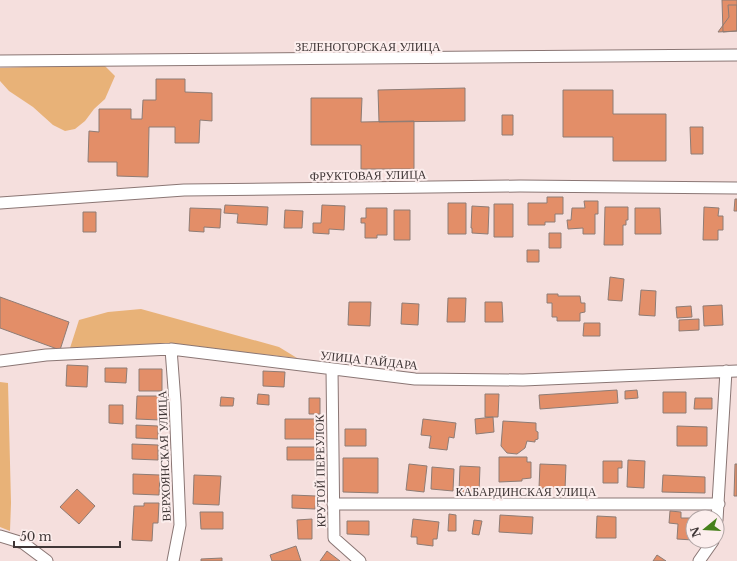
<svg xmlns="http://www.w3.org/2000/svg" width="737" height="561" viewBox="0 0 737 561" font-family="'Libre Baskerville',serif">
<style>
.green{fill:#e8b278}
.building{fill:#e38e68;stroke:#8e7c75}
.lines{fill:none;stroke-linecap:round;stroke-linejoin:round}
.minor-casing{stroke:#8a7674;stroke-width:13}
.minor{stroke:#fff;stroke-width:11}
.labels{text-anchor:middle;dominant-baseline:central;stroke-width:4;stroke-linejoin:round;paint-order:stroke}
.street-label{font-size:12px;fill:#3f3636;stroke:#fceeed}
</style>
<rect width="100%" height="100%" fill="#f5dfdd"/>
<path class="green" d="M103,64L115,76L105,99L94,109L85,121L75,129L65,131L53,125L33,107L9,91L0,81V68Z
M141,309L279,347L297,358L171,344L70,348L79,320L108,312Z
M0,382L8,383L11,503L10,531L0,527Z"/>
<path class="building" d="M722,0H737V31L723,32Z
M728,5H737V31L718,32L729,17Z
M156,79H185V92L212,93V121L200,120L199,143H175V127H149L148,177L117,176V162H88L89,131L99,132V109H131V119H142L143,100H156Z
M465,88V121L379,122L378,90Z
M563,90H613V114H666V161H613V137H563Z
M311,98H362L361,122L414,121V169H361V145H311Z
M502,115H513V135H502Z
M690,127H703V154H691Z
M547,197H563V214H555V222H545V225H528V203H547Z
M735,199H737V211H734Z
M584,201H598V214H595V234H583V228L568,229L567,220H571L572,208H585Z
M448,203H466V234H448Z
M494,204H513V237H494Z
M225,205L268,207L267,225L237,223L238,214L224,213Z
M322,205L345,206L344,230L329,229V234L313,233V223H321Z
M472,206L489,207L488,234L472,233V228H471Z
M605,207H628V220H626V225H623V245H604Z
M704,207L719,208L718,216H723V230H718V240H703Z
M190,208L221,209L220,228L204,227V232L189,231Z
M366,208H387V235H377V238H365V223H361V218H366Z
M635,208H660L661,234H635Z
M285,210L303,211L302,228H284Z
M394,210H410V240H394Z
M83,212H96V232H83Z
M549,233H561V248H549Z
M527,250H539V262H527Z
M610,277L624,279L622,301L608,300Z
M641,290L656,291L655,316L639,315Z
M547,294H558V296H580L581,303H585V312L580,313V321H557V317H552V303H547Z
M0,297L69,322L60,350L0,328Z
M448,298H466L465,322H447Z
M349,302H371L370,326L348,325Z
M485,302H502L503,322H485Z
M402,303L419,304L418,325L401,324Z
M722,305L723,325L704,326L703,306Z
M691,306L692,317L677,318L676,307Z
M699,319V330L679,331V320Z
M584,323H600V336H583Z
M67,365L88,366L87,387L66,386Z
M105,368H127L126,383L105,382Z
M139,369H162V391H139Z
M263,371L285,372L284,387L263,386Z
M617,390L618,403L540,409L539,395Z
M637,390L638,398L625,399V391Z
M663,392H686V413H663Z
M258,394L269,395V405L257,404Z
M485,394H499L498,417H485Z
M137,396H161L160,420L136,419Z
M221,397L234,398L233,406H220Z
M309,398H320V414H309Z
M695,398H712V409H694Z
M109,405H123V424L109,423Z
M493,417L494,432L476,434L475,419Z
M285,419H317V439H285Z
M423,419L456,423L454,438L449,437L447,450L429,448L431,436L421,435Z
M503,421L536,423V431L538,432V439L535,440V442L527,441L525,448L517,454L507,453L501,446Z
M136,425L158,426V439L136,438Z
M677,426L707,427V446H677Z
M345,429H366V446H345Z
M132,444L158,445V460L132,459Z
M287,447H317L316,460H287Z
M499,457H527V462H531V478L522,479V481L499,482Z
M343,458H378V493L343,492Z
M628,460L645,461L644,488L627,487Z
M603,461H622V468H618V483H603Z
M409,464L427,466L424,492L406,490Z
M540,464L566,465L565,489L539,488Z
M735,464H737V496H734Z
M460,466L480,467L479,493L459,492Z
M432,467L454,469L453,491L431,489Z
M133,474L160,475L159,495L133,494Z
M194,475L221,476L219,505L193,504Z
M663,475L705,477V493L662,492Z
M77,489L95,506L79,524L60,507Z
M292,495L316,496L315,509L292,508Z
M144,503H159L158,523H153L152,541L132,540L134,506H144Z
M670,511L681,512V518H693V540L677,539L678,524L669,523Z
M200,512H223V529H201Z
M449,514L456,515V531H448Z
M500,515L533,517L532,534L499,532Z
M597,516L616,517V538H596Z
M312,519V539H298L297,520Z
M413,519L439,522L437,539H433V546L417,544V537H411Z
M474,520L482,521L479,535L472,534Z
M347,521H369V535L347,534Z
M296,546L301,561H272L270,555Z
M327,551L340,561H320Z
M657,555L666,561H653Z
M222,558V561H201V559Z"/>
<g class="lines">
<g class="minor-casing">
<path id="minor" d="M0,61L737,55
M0,203L184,190L520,186L737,188
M171,349L175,402L180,525L173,561
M0,361L46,355L171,349L415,379L523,380L737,371
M332,369L334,538L360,561
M333,504H719
M717,520L726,371
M0,536L23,543L47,561
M699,561L713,541"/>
</g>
<use href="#minor" class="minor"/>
</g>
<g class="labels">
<g class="street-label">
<text x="368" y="46">ЗЕЛЕНОГОРСКАЯ УЛИЦА</text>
<text transform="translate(368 175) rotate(-1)">ФРУКТОВАЯ УЛИЦА</text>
<text transform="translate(369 360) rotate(6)">УЛИЦА ГАЙДАРА</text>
<text transform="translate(164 456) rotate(-92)">ВЕРХОЯНСКАЯ УЛИЦА</text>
<text transform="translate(320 471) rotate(-91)">КРУТОЙ ПЕРЕУЛОК</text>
<text x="526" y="491">КАБАРДИНСКАЯ УЛИЦА</text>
</g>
</g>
<g transform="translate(705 529) rotate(252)"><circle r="19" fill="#fceeed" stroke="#b0a4a4"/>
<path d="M0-3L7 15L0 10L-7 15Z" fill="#46801b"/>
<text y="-6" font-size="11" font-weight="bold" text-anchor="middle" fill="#3f3636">N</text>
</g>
<path d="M14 541v6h106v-6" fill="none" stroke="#3f3636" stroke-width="2"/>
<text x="20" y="541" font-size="12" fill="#3f3636" stroke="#fceeed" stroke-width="3" paint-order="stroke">50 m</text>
</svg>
